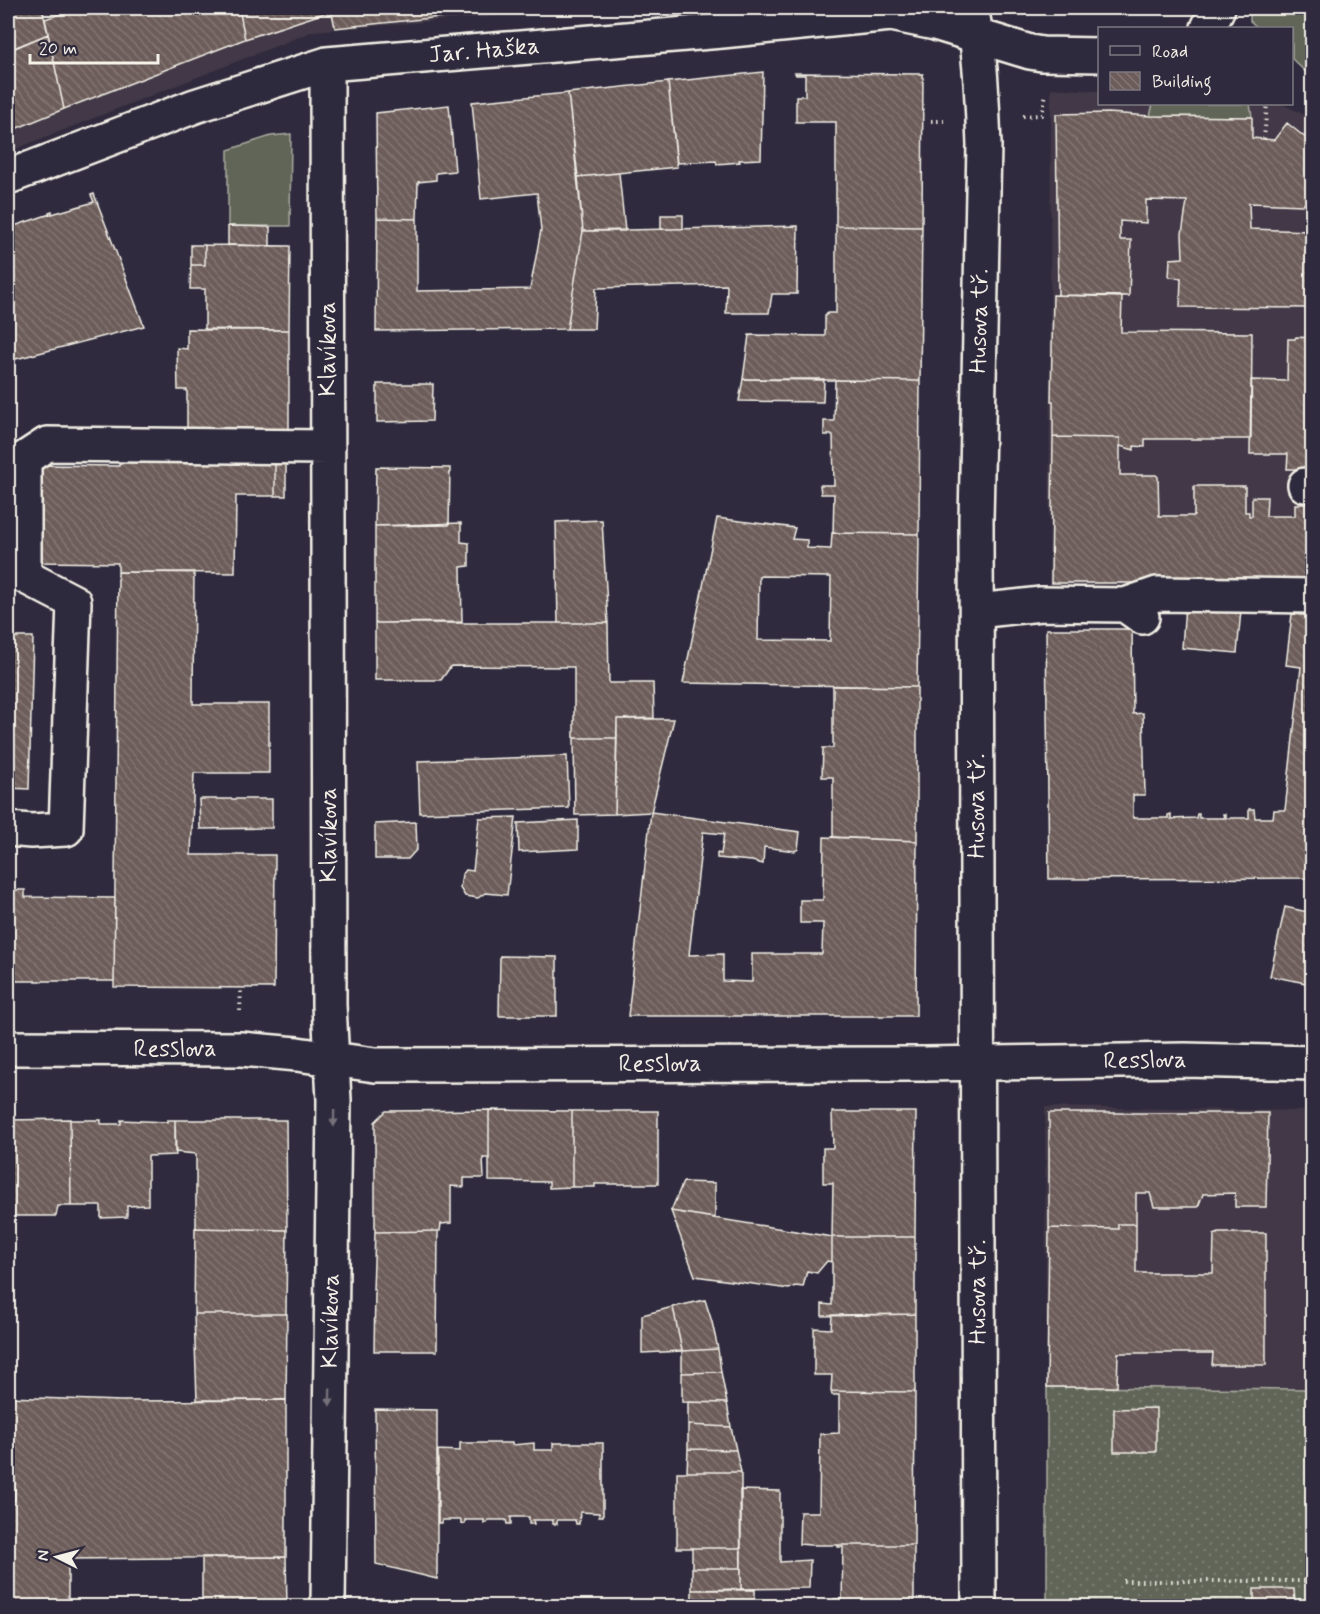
<svg xmlns="http://www.w3.org/2000/svg" width="1320" height="1614" viewBox="0 0 1320 1614" font-family="Mynerve,sans-serif">
<style>
.built{fill:#423946}
.grass{fill:#606558;stroke:#aaaba0;stroke-width:1.5}
.garden{fill:url(#garden-dots);stroke:#aaaba0;stroke-width:1.5}
.building{fill:url(#building-back-hatch);stroke:#f4f1e8;stroke-width:1.5;fill-rule:evenodd}
.lines{fill:none;stroke-linecap:round;stroke-linejoin:round}
.minor-casing{stroke:#f4f1e8;stroke-width:38}
.path{stroke:#f4f1e8;stroke-width:4;stroke-dasharray:1.5 4.5;stroke-linecap:butt}
.minor{stroke:#2f2a3d;stroke-width:33}
.oneway{fill:#747079}
.labels{text-anchor:middle;dominant-baseline:central;stroke-width:4.5;stroke-linejoin:round;paint-order:stroke}
.street-label{font-size:24px;fill:#f4f1e8;stroke:#2f2a3d}
</style>
<defs>
<pattern id="garden-dots" width="8" height="8" patternUnits="userSpaceOnUse" patternTransform="scale(1.5)"><rect width="8" height="8" fill="#606558"/><path d="M2 2h.1M6 6h.1" fill="none" stroke="#777c70" stroke-width="1.8" stroke-linecap="round"/></pattern>
<pattern id="building-back-hatch" width="6" height="6" patternUnits="userSpaceOnUse" patternTransform="scale(1.5)"><rect width="6" height="6" fill="#6d5d5a"/><path d="M-1 5l2 2M0 0l6 6M5-1l2 2" fill="none" stroke="#827572"/></pattern>
</defs>
<rect width="100%" height="100%" fill="#2f2a3d"/>
<filter id="ink" filterUnits="userSpaceOnUse"><feTurbulence type="fractalNoise" baseFrequency=".0167" numOctaves="2"/><feDisplacementMap in="SourceGraphic" scale="12" xChannelSelector="R" yChannelSelector="G"/><feConvolveMatrix kernelMatrix="1 2 1 2 8 2 1 2 1" color-interpolation-filters="sRGB"/></filter>
<g filter="url(#ink)">
<path class="built" d="M8,8H593L314,31L8,152Z
M1051,88L1099,91L1100,104H1282L1305,115L1312,106V592L1049,591Z
M1045,1107L1312,1111V1606H1047Z"/>
<path class="grass" d="M1250,8H1312V78L1292,59V28H1258L1250,21Z
M1153,104H1250L1252,117L1150,116Z
M291,134L290,226H228V150L271,136Z"/>
<path class="garden" d="M1047,1387L1312,1389V1606H1047Z"/>
<path class="building" d="M8,8H42L48,34L9,50L8,41Z
M78,8H239L245,39L64,109L45,19Z
M239,8H331V11L245,39Z
M331,8H528L335,28Z
M48,34L64,109L8,132V51Z
M763,72L761,159L739,160L740,162L717,164L716,161L677,163L668,82Z
M795,73L923,74L922,227L836,226V122H796V96H805V75H796Z
M668,82L677,167L578,177L568,93Z
M568,93L583,231L567,329L376,331L377,218L417,219V291L530,289L541,230L537,193L481,199L472,102Z
M449,105L455,171L436,173V180L418,182L417,219L377,218L376,113Z
M1109,113L1150,116L1252,117V138L1274,140L1287,123L1312,143V199L1310,198L1303,205L1249,203L1250,229L1312,231V308L1180,307L1181,278L1169,277L1170,259L1183,258L1182,234L1187,201L1146,200V223L1120,221V240H1131L1129,296L1058,295L1056,114Z
M619,173L625,231H583L578,177Z
M94,194L144,326L8,361V228L50,214L49,212L52,211V214L94,202L91,195Z
M661,215H683V229H661Z
M228,226L270,227V246L228,245Z
M798,226L797,294H772L769,313H726L727,285L596,288L594,329H567L583,231Z
M836,226L922,227L920,381L743,379L749,335L825,336V316L828,313H836Z
M191,245H205V265H191Z
M205,245L290,246L289,330H205V289H190L191,265H205Z
M1053,295L1122,297L1121,332L1252,333L1251,439H1145V447L1134,446V450L1120,446V438L1053,437V401H1051Z
M187,329L289,330V432H187V390H178L177,348L187,349Z
M1296,337L1312,338V469H1287L1288,454H1250L1251,380L1287,381L1288,339H1295Z
M743,379H824L823,402L739,401Z
M835,380L920,381L919,534L833,533L834,494H821L820,485H834L833,435H824V421H834Z
M377,384H433L432,421L377,422Z
M1053,437L1120,438V475H1156L1158,477L1159,516H1194V486H1245V512H1249V516H1252V497H1267L1266,516H1295V504H1312V583H1051Z
M119,455L275,456V496H236L235,573L118,572V563L38,562V465L119,466Z
M286,455V496H275V456Z
M376,467L450,468L449,525L375,526Z
M717,518L795,528L792,539L807,540V548L831,549L832,533L919,534L917,687L683,683ZM759,576L831,577L830,641L758,640Z
M602,520L608,623H558L556,522Z
M461,523V542L469,543V566L461,567L462,622L375,623V526Z
M118,572H194L193,704H269V773H194L191,855H275L274,988L114,987Z
M1185,605L1241,610L1237,653L1182,648Z
M1292,614L1312,616V878L1049,879L1046,629H1132L1133,714L1143,713L1145,795H1133V818H1168V815L1171,814V819L1196,818L1197,814H1199V818H1224L1223,814H1225L1226,818H1249V809H1254L1255,818H1273L1274,810H1285L1301,667L1286,665Z
M375,623H608L609,683H653L654,718L617,719V738H574V667L451,666L441,680H375Z
M8,637H33L29,789L8,788Z
M833,686L917,687V841L833,837V777H822L823,748H833Z
M617,719H674L651,812L615,814Z
M574,738H617L615,814L575,815Z
M567,756L569,808L420,813L418,761Z
M199,799H272V828L200,829Z
M651,812L800,832L798,849L795,851L764,847L763,864L752,861L717,858V853L721,854L724,834L703,832L689,955L723,954V981L752,982V954H822L823,923H800V900H823L824,837L917,841L916,1016H628Z
M516,817L507,895L485,893L478,898L465,896L460,888L462,874L466,870L473,871L479,818Z
M578,820V849L519,852L518,823Z
M416,822L417,849L408,859H375V824Z
M8,890H25V897L115,898L114,981H8Z
M1285,907L1312,913L1311,984L1270,976Z
M500,956L557,957V1016H499Z
M489,1110L572,1111V1187L549,1188V1182L489,1181Z
M489,1110V1158H483L484,1178H464V1187L451,1186V1223L441,1224L440,1231L375,1232V1122L386,1111Z
M572,1111H658V1184H595V1187H572Z
M832,1112H916L915,1237H832L833,1183H823V1148H833Z
M1049,1113H1268L1266,1207H1235V1193L1203,1194L1198,1207H1154L1150,1193H1136V1224H1118V1229L1049,1228Z
M70,1119L71,1206H58L56,1216H8V1120Z
M70,1120H101V1124H121V1120L167,1122V1120H175L176,1155L148,1156V1205L127,1206V1217L101,1218V1206H71Z
M175,1120H286L287,1230L196,1228V1154L175,1152Z
M683,1182L715,1183V1218L671,1211Z
M671,1211L832,1237V1262L827,1261L817,1273L807,1271L803,1287L795,1286L789,1289L695,1276Z
M1118,1224H1136V1273H1213L1214,1235L1219,1233H1266V1365H1212L1213,1353H1118L1117,1387H1047L1049,1228L1118,1229Z
M195,1228L287,1230L286,1314H194Z
M438,1231L437,1351H374L375,1290H373L375,1232Z
M832,1237H915V1314L822,1316V1304L832,1305Z
M705,1300L712,1322L718,1349L682,1351L673,1307Z
M673,1307L682,1351L642,1353V1315Z
M194,1314H287L286,1400H197Z
M915,1314V1392L831,1391L832,1375H814V1328L831,1329L832,1315Z
M718,1349L721,1372L682,1373V1351Z
M721,1372L727,1403L682,1402V1373Z
M831,1391L915,1392L914,1545H810L799,1544L800,1512H819L820,1434L839,1433V1395H832Z
M8,1397L121,1401L286,1400V1557L68,1559V1606H8V1500H15L14,1442H8Z
M688,1402L727,1403L731,1427L688,1425Z
M1156,1408V1452H1114V1409Z
M375,1409L437,1410V1579L376,1564Z
M688,1425L731,1427L736,1450L688,1449Z
M460,1443H512V1445L534,1443V1450H553V1443H603V1516H599V1513L580,1512L579,1524H576L575,1520H557V1524H553V1520H533L534,1524H529V1517H511V1524H507L506,1520H488L487,1523L484,1524V1520H465V1523L461,1524V1520H442V1523H438V1450L460,1451Z
M688,1449L736,1450L741,1472H687Z
M677,1472H741V1548H677Z
M740,1490L780,1491V1562L810,1560L809,1588L741,1589Z
M838,1545H914V1606H834V1599H842L843,1547H838Z
M692,1548H741V1568H692Z
M202,1557H286L287,1606H202Z
M692,1568H741V1589L692,1590Z
M1254,1589H1294L1295,1602H1299L1300,1599L1312,1600V1606H1254Z
M692,1590H755V1606H692Z"/>
<g class="lines">
<g class="minor-casing">
<path id="minor" d="M971,8C981,53 982,99 984,145L976,520L979,1606
M1208,28L1218,8
M327,64L329,1005L334,1100L328,1606
M8,177L195,106L327,64L722,31L891,14L935,23L1030,52L1042,54L1100,55
M1305,485L1312,486
M1125,605L1157,594L1312,596
M977,611L1041,604L1125,605L1142,617
M8,829L31,831L66,829L74,602L24,576V459L47,444L328,447
M8,1048L241,1049L297,1054L375,1065L925,1064L1185,1060L1312,1063"/>
</g>
<path class="path" d="M1055,12L1135,8
M1023,116L1042,115L1046,93
M931,121H944
M1264,139L1267,104
M240,1011L241,988
M1123,1581H1312"/>
<use href="#minor" class="minor"/>
</g>
<defs><path id="oneway-solid" d="M-6-.8H1V-3.2L6.5 0L1 3.2V.8H-6Z" transform="scale(1.5)"/></defs>
<g class="oneway">
<use href="#oneway-solid" transform="translate(334 1118) rotate(91)"/>
<use href="#oneway-solid" transform="translate(330 1397) rotate(91)"/>
</g>
</g>
<g class="labels">
<g class="street-label">
<text transform="translate(484 51) rotate(-5)">Jar. Haška</text>
<text transform="translate(980 321) rotate(-89)">Husova tř.</text>
<text transform="translate(328 349) rotate(-90)">Klavíkova</text>
<text transform="translate(977 806) rotate(-90)">Husova tř.</text>
<text transform="translate(329 835) rotate(-90)">Klavíkova</text>
<text x="175" y="1049">Resslova</text>
<text transform="translate(1145 1061) rotate(-1)">Resslova</text>
<text x="660" y="1064">Resslova</text>
<text transform="translate(978 1292) rotate(-90)">Husova tř.</text>
<text transform="translate(331 1321) rotate(-89)">Klavíkova</text>
</g>
</g>
<rect width="1320" height="1614" fill="none" stroke="#2f2a3d" stroke-width="30"/>
<rect x="15" y="15" width="1290" height="1584" fill="none" stroke="#f4f1e8" stroke-width="2" filter="url(#ink)"/>
<rect x="1098" y="27" width="195" height="78" fill="#2f2a3d" stroke="#7e7a81" stroke-width="1.5"/>
<rect x="1110" y="46" width="30" height="9" fill="#2f2a3d" stroke="#7e7a81" stroke-width="1.5"/>
<text x="1152" y="57" font-size="18" fill="#f4f1e8">Road</text>
<rect x="1110" y="72" width="30" height="18" fill="url(#building-back-hatch)" stroke="#7e7a81" stroke-width="1.5"/>
<text x="1152" y="87" font-size="18" fill="#f4f1e8">Building</text>
<g transform="translate(57 1557) rotate(276)" stroke="#2f2a3d" stroke-width="4.5" paint-order="stroke">
<path d="M0-4.5L10 22L0 15L-10 22Z" fill="#f4f1e8"/>
<text y="-9" font-size="16" font-weight="bold" text-anchor="middle" fill="#f4f1e8">N</text>
</g>
<path d="M30 54v9h128v-9" fill="none" stroke="#f4f1e8" stroke-width="3"/>
<text x="39" y="54" font-size="18" fill="#f4f1e8" stroke="#2f2a3d" stroke-width="4.5" paint-order="stroke">20 m</text>
</svg>
